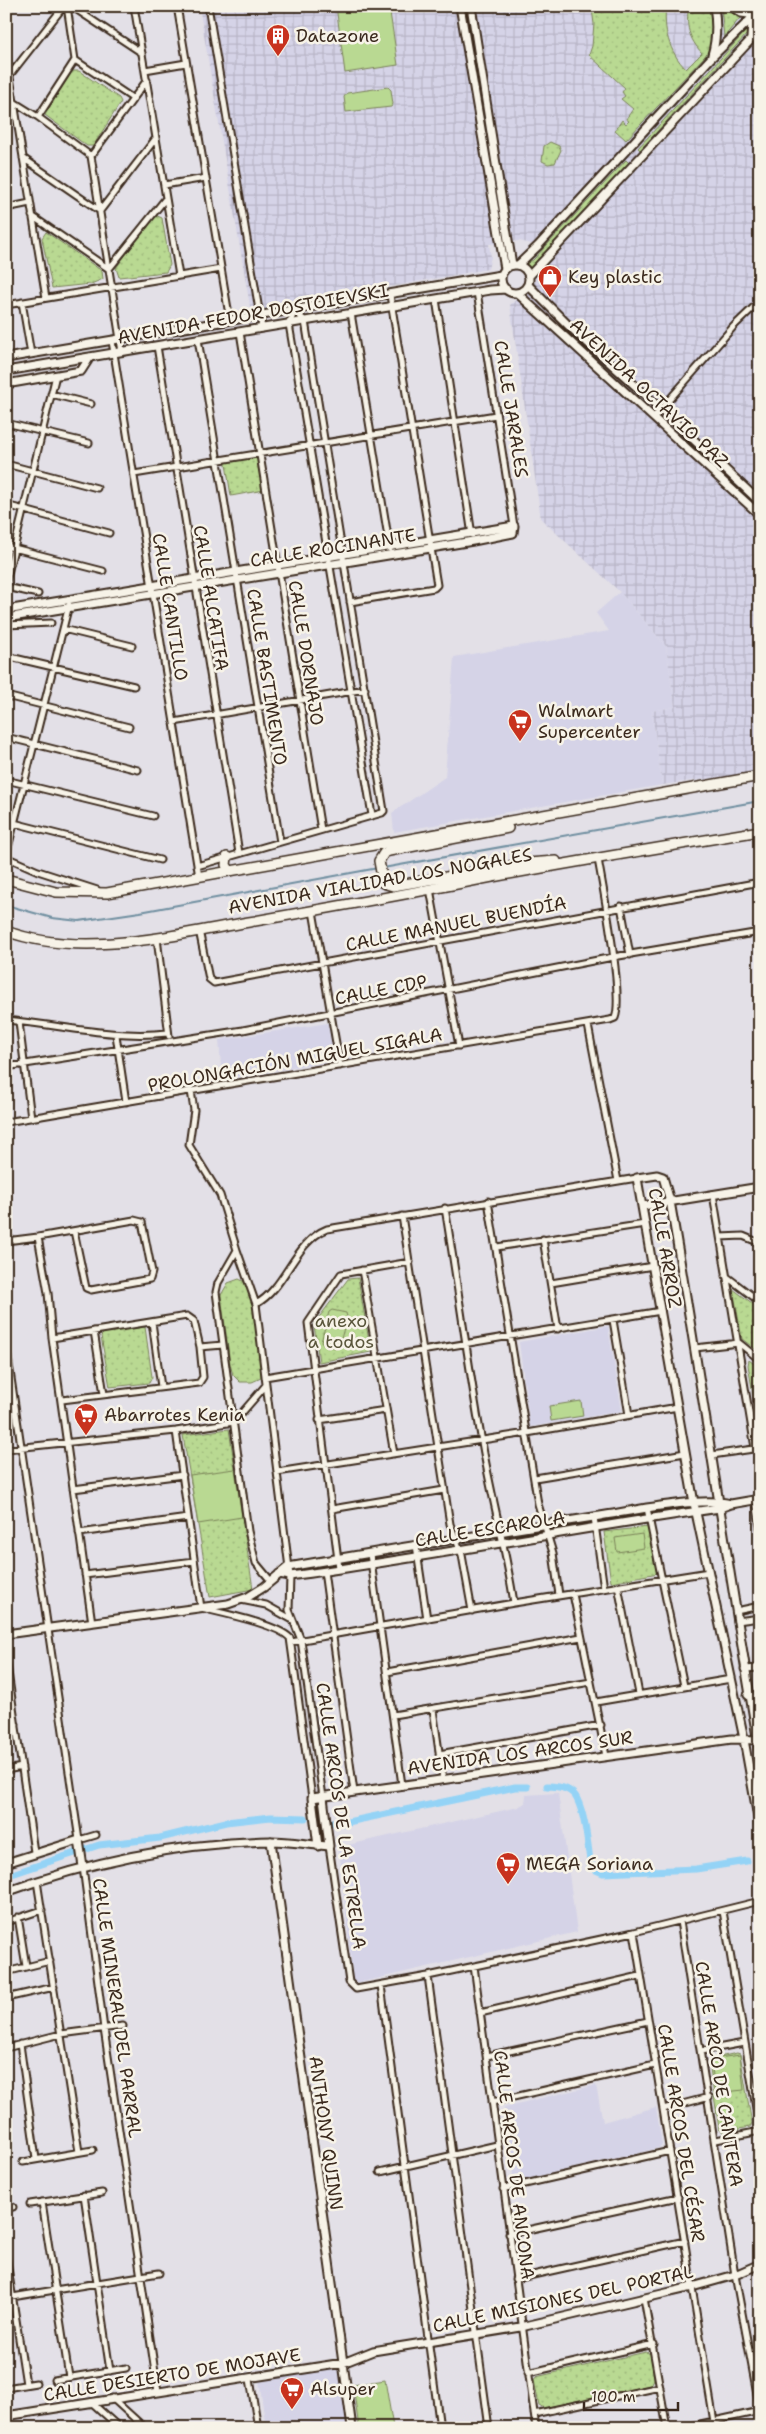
<svg xmlns="http://www.w3.org/2000/svg" width="766" height="2434" viewBox="0 0 766 2434" font-family="'Shantell Sans',sans-serif">
<style>
.built{fill:#d5d3e7}
.industrial{fill:url(#industrial-grid)}
.park{fill:url(#park-dots);stroke:#7a8258}
.pitch{fill:#b9d992;stroke:#7a8258}
.lines{fill:none;stroke-linecap:round;stroke-linejoin:round}
.stream{stroke:#708fa0;stroke-width:2}
.canal{stroke:#94d3f6;stroke-width:7}
.street-casing{stroke:#3b2a1e;stroke-width:9}
.secondary-casing{stroke:#3b2a1e;stroke-width:11}
.highway-casing{stroke:#3b2a1e;stroke-width:12}
.street{stroke:#f7f3e8;stroke-width:5}
.secondary{stroke:#f7f3e8;stroke-width:7}
.highway{stroke:#f7f3e8;stroke-width:9}
.labels{text-anchor:middle;dominant-baseline:central;stroke-width:5;stroke-linejoin:round;paint-order:stroke}
.poi-label{font-size:18px;fill:#3b2a1e;stroke:#f7f3e8;text-anchor:start}
.street-label{font-size:18px;fill:#3b2a1e;stroke:#f7f3e8}
.park-label{font-size:18px;fill:#5a563b;stroke:#f7f3e8}
</style>
<defs>
<pattern id="industrial-grid" width="8" height="8" patternUnits="userSpaceOnUse" patternTransform="scale(1.25)"><rect width="8" height="8" fill="#d5d3e7"/><path d="M0 4h8M4 0v8" fill="none" stroke="#b8b5c6"/></pattern>
<pattern id="park-dots" width="8" height="8" patternUnits="userSpaceOnUse" patternTransform="scale(1.25)"><rect width="8" height="8" fill="#b9d992"/><path d="M2 2h.1M6 6h.1" fill="none" stroke="#a0ba7d" stroke-width="1.8" stroke-linecap="round"/></pattern>
</defs>
<rect width="100%" height="100%" fill="#e3e0e7"/>
<filter id="ink" filterUnits="userSpaceOnUse"><feTurbulence type="fractalNoise" baseFrequency=".02" numOctaves="2"/><feDisplacementMap in="SourceGraphic" scale="10" xChannelSelector="R" yChannelSelector="G"/><feConvolveMatrix kernelMatrix="1 2 1 2 8 2 1 2 1" color-interpolation-filters="sRGB"/></filter>
<g filter="url(#ink)">
<path class="built" d="M620,592L666,646L675,707L652,711L662,785L394,832L392,813L445,777L454,657L609,631L596,613Z
M328,1023L334,1060L222,1079L219,1040Z
M608,1326L622,1411L530,1427L519,1342Z
M558,1793L577,1932L358,1983L353,1980L339,1847L518,1807L525,1803L526,1795Z
M596,2085L603,2122L656,2107L662,2144L659,2148L514,2182L504,2107Z
M341,2367L349,2428H266L259,2380Z"/>
<path class="industrial" d="M199,6H760V772L662,785L652,711L675,707L666,646L620,592L541,519L510,305L536,281L532,244L519,241L489,244L491,257L488,269L251,312Z"/>
<path class="park" d="M594,6H666C663,29 669,52 686,69L702,53C689,39 685,25 689,6H710C717,22 715,41 705,56L626,140L615,130L622,120L626,124L629,121L626,119L633,109L621,99L625,96L622,92L625,88L589,55L592,46L594,24L592,9Z
M721,6L740,18L724,37Z
M746,31L748,33L640,150L638,148Z
M72,71H79L119,98L121,102L93,146H87L45,115Z
M550,142L559,146L561,150L555,163L548,164L542,161L544,146Z
M626,160L629,163L535,263L530,273L523,265L533,260Z
M155,215L162,218L170,265L166,272L119,277L116,268Z
M46,232L102,271L103,279L91,284L52,288L42,238Z
M256,457L259,458L264,490L231,496L226,464L227,461Z
M358,1278L371,1352L319,1362L314,1324L348,1279Z
M239,1279L247,1283L253,1296L261,1357V1378L252,1382H240L233,1375L230,1364L221,1295L228,1283Z
M733,1289L760,1309V1342L755,1349L742,1339Z
M141,1327H145L152,1377L149,1383L110,1387L101,1336L105,1332Z
M749,1360L760,1368V1435L748,1365Z
M229,1429L253,1589L210,1597L183,1435Z
M648,1527L658,1573L611,1582L604,1532Z
M737,2053L740,2054L752,2124L750,2127L723,2132L719,2129L709,2062L710,2059Z
M646,2352L651,2354L654,2379L651,2385L544,2408L539,2405L534,2380L536,2377Z"/>
<path class="pitch" d="M336,6H389L398,65L345,73Z
M388,87L391,90L393,104L391,107L346,112L344,97L347,93Z
M332,1310L346,1313L347,1317L339,1346L336,1348L323,1345L321,1342L329,1312Z
M581,1401L583,1416L551,1421L549,1406Z
M235,1469L242,1517L198,1524L190,1475Z
M642,1534L644,1548L617,1552L615,1538Z
M740,2055L744,2090L715,2093L711,2059Z
M385,2380L393,2427L359,2428L353,2385Z"/>
<g class="lines">
<path class="stream" d="M383,868L760,801
M6,905L52,918L79,921L140,912L378,868"/>
<path class="canal" d="M547,1786C558,1786 572,1788 577,1799C586,1817 588,1848 591,1868L603,1873L696,1869L747,1861
M333,1822L343,1823L515,1787H527
M6,1876L99,1845L160,1838L226,1822L271,1817L305,1818"/>
<g class="street-casing">
<path id="street" d="M71,6L142,53
M134,6L179,276
M177,6L230,321
M208,6L262,328
M6,12L10,6
M6,53L46,298
M75,60L132,98
M145,70L186,63
M10,75L64,6
M14,102L38,117L91,156
M38,117L75,60L67,6
M23,158L100,211L156,138
M164,185L206,178
M6,208L30,203
M32,216L109,269L166,198
M477,292L514,526
M436,299L472,535
M22,302L31,354
M6,305L221,269
M351,313L390,549
M240,332L321,830
M198,339L280,842
M112,341L199,877
M157,346L239,853
M122,352L91,156L147,80
M51,394L91,404
M654,417L734,326L760,301
M6,423L89,443
M6,464L97,488
M134,474L496,415
M6,505L109,533
M6,546L103,571
M6,582L56,375
M6,587L38,594
M350,602L434,588L437,585L390,295
M6,625L51,623
M63,629L132,646
M6,656L134,686
M6,696L129,727
M174,722L365,689
M6,737L138,770
M6,780L153,816
M6,821L160,860
M6,856L69,605
M6,857L38,871L97,890
M197,866L382,813L384,811L305,321L295,311L289,324L372,815
M430,889L459,1046
M621,906L630,955
M313,911L340,1066
M199,930L209,979L214,983L760,882
M157,938L169,1036
M6,1020C61,1025 114,1039 168,1033
M19,1022L31,1118
M588,1025L618,1181
M116,1035L126,1102
M6,1067L243,1030L613,957L760,932
M191,1091L194,1110L189,1145L220,1195L237,1250L218,1283L216,1292L248,1531L256,1563L271,1581
M6,1122L610,1020L615,1018C624,997 603,888 598,859
M713,1194L755,1448
M488,1201L538,1504L553,1553L559,1595
M445,1208C458,1286 468,1365 482,1442C491,1496 506,1549 514,1603
M402,1216L450,1524L462,1555L472,1611
M38,1237L134,1220L142,1222L152,1272L150,1279L91,1290L86,1288L74,1231
M720,1237L743,1236L760,1243
M543,1239L558,1329
M6,1241L38,1237L48,1293L52,1338L92,1623
M497,1247L645,1224
M237,1250L256,1304L290,1576L289,1610L301,1640L323,1797
M362,1270L394,1454
M726,1276L760,1302
M551,1283L653,1266
M256,1304C286,1288 294,1242 327,1229L637,1178
M613,1320L629,1415
M152,1322L161,1387
M94,1331L104,1394
M52,1338L187,1316L194,1321L200,1347L203,1377L199,1383L62,1400
M6,1344L79,1840L96,1835
M200,1347L223,1345
M695,1348L739,1343L760,1360
M265,1377L661,1311
M319,1420L386,1410
M176,1431L201,1608C221,1613 277,1624 290,1638L312,1798
M6,1449L176,1431L234,1422L266,1385
M712,1455L760,1448
M277,1472L527,1433L678,1407
M535,1478L685,1453
M73,1489L183,1475
M756,1500L760,1528
M647,1508L684,1686
M332,1509L444,1490
M594,1517L604,1589
M79,1533L188,1518
M416,1545L427,1619
M370,1554L402,1785
M339,1568L308,1323L341,1274L410,1262
M324,1571L354,1792
M85,1575L194,1561
M618,1586L639,1694
M573,1594L606,1756
M241,1600L266,1605L291,1619
M736,1611L760,1606
M737,1621L760,1618
M291,1642L514,1603L709,1572
M6,1658L34,1852
M744,1669L760,1668
M387,1672L581,1637
M596,1702L731,1679
M433,1709L443,1780
M393,1715L591,1682
M6,1726L16,1724
M439,1754L601,1725
M6,1770L22,1767
M329,1846L349,1982L356,1989L428,1976L634,1932L760,1901
M83,1867L104,2029L158,2392
M37,1881L79,2152
M723,1911L760,2132
M18,1917L26,1966
M680,1921L735,2275L760,2410
M6,1922L42,1910
M634,1932L715,2428
M474,1966L536,2428
M6,1972L50,1961
M428,1976L489,2428
M381,1985L440,2428
M6,1998L54,1987
M480,2013L640,1976
M20,2044L36,2159
M6,2048L61,2034L123,2026
M701,2051L744,2043
M487,2056L648,2021
M492,2102L655,2065
M663,2109L709,2097
M716,2140L760,2131
M23,2162L93,2150
M380,2172L497,2145
M503,2189L670,2151
M84,2195L110,2371
M42,2202L69,2377
M30,2204L102,2193
M6,2208L13,2207
M509,2234L678,2197
M6,2255L26,2384
M515,2279L685,2241
M6,2298L159,2273
M644,2298L667,2428
M528,2373L654,2344
M250,2379L258,2428
M54,2380L126,2368
M6,2388L36,2383
M112,2398L145,2428
M91,2402L120,2428
M534,2414L660,2387
M682,2428L760,2411"/>
</g>
<g class="secondary-casing">
<path id="secondary" d="M460,6L505,269
M471,6L512,265
M731,6L741,13L756,15
M751,38L753,6
M712,55C717,38 717,24 714,6
M501 279a14 14 0 1 1 28 0a14 14 0 1 1-28 0Z
M518,265L538,246L711,58L760,10
M529,276L760,30
M528,285L569,326L661,409L760,502
M517,293L760,515
M6,358L501,275
M6,371L490,290L506,289
M6,384L81,371L90,357
M6,610L514,526L513,533L473,541L6,618
M643,1206L760,1187
M279,1574L290,1576C434,1557 576,1528 720,1508L731,1504L760,1499
M6,1634L228,1604L248,1597L264,1587L288,1567C392,1549 496,1532 600,1516C632,1511 702,1496 731,1504
M748,1695L760,1704
M760,1754C728,1570 702,1385 670,1201L663,1177L657,1175L637,1178L694,1503L743,1734L760,1829
M271,1841L352,2428
M318,1846L312,1798L732,1739L760,1740
M6,1863L79,1840L83,1867
M6,1892C91,1861 181,1843 272,1841C291,1841 310,1845 329,1846L323,1797
M6,2416L343,2363L373,2351L521,2327L692,2287L735,2275L760,2264"/>
</g>
<g class="highway-casing">
<path id="highway" d="M508,828L389,851L384,853L379,861L383,883L393,886L528,863L556,861
M227,857L226,865L230,871
M6,879L56,892L107,893L760,776
M6,931C81,959 173,935 249,922C329,908 408,894 487,878C578,861 669,846 760,831"/>
</g>
<use href="#street" class="street"/>
<use href="#secondary" class="secondary"/>
<use href="#highway" class="highway"/>
</g>
</g>
<defs>
<g id="building-pin" transform="scale(1.25)"><path d="M0 17L-7.5 6A9.5 9.5 0 1 1 7.5 6Z" fill="#c8321e" stroke="#f7f3e8"/><path d="M-4-6H4V6H1V3H-1V6H-4ZM-2.5-4.3h1.7v1.8h-1.7ZM.8-4.3h1.7v1.8H.8ZM-2.5-1h1.7V.8h-1.7ZM.8-1h1.7V.8H.8Z" fill="#fff"/></g>
<g id="shop-pin" transform="scale(1.25)"><path d="M0 17L-7.5 6A9.5 9.5 0 1 1 7.5 6Z" fill="#c8321e" stroke="#f7f3e8"/><path d="M-5-2.5h2.3a2.7 3.5 0 0 1 5.4 0H5L5.5 6h-11ZM-1.5-2.5h3a1.5 2.3 0 0 0-3 0Z" fill="#fff"/></g>
<g id="supermarket-pin" transform="scale(1.25)"><path d="M0 17L-7.5 6A9.5 9.5 0 1 1 7.5 6Z" fill="#c8321e" stroke="#f7f3e8"/><path d="M-6-5.5h2.5l.6 2H6L4.5 2H-2.5L-4.4-4H-6ZM-1.5 3.2a1.3 1.3 0 1 0 .1 0ZM3 3.2a1.3 1.3 0 1 0 .1 0Z" fill="#fff"/></g>
</defs>
<g fill-rule="evenodd">
<use href="#building-pin" x="278" y="36"/>
<use href="#shop-pin" x="550" y="277"/>
<use href="#supermarket-pin" x="520" y="721"/>
<use href="#supermarket-pin" x="86" y="1415"/>
<use href="#supermarket-pin" x="508" y="1864"/>
<use href="#supermarket-pin" x="292" y="2389"/>
</g>
<g class="labels">
<g class="poi-label">
<text x="296" y="36">Datazone</text>
<text x="568" y="277">Key plastic</text>
<text x="538" y="711">Walmart<tspan x="538" dy="21">Supercenter</tspan></text>
<text x="104" y="1415">Abarrotes Kenia</text>
<text x="526" y="1864">MEGA Soriana</text>
<text x="310" y="2389">Alsuper</text>
</g>
<g class="street-label">
<text transform="translate(253 314) rotate(-10)">AVENIDA FEDOR DOSTOIEVSKI</text>
<text transform="translate(649 393) rotate(43)">AVENIDA OCTAVIO PAZ</text>
<text transform="translate(511 409) rotate(81)">CALLE JARALES</text>
<text transform="translate(333 548) rotate(-9)">CALLE ROCINANTE</text>
<text transform="translate(211 598) rotate(81)">CALLE ALCATIFA</text>
<text transform="translate(170 607) rotate(81)">CALLE CANTILLO</text>
<text transform="translate(306 653) rotate(81)">CALLE DORNAJO</text>
<text transform="translate(267 677) rotate(81)">CALLE BASTIMENTO</text>
<text transform="translate(380 881) rotate(-10)">AVENIDA VIALIDAD LOS NOGALES</text>
<text transform="translate(456 924) rotate(-11)">CALLE MANUEL BUENDÍA</text>
<text transform="translate(381 990) rotate(-11)">CALLE CDP</text>
<text transform="translate(295 1060) rotate(-10)">PROLONGACIÓN MIGUEL SIGALA</text>
<text transform="translate(665 1248) rotate(80)">CALLE ARROZ</text>
<text transform="translate(490 1529) rotate(-9)">CALLE ESCAROLA</text>
<text transform="translate(520 1753) rotate(-8)">AVENIDA LOS ARCOS SUR</text>
<text transform="translate(341 1816) rotate(82)">CALLE ARCOS DE LA ESTRELLA</text>
<text transform="translate(117 2008) rotate(82)">CALLE MINERAL DEL PARRAL</text>
<text transform="translate(719 2074) rotate(81)">CALLE ARCO DE CANTERA</text>
<text transform="translate(326 2133) rotate(82)">ANTHONY QUINN</text>
<text transform="translate(681 2133) rotate(81)">CALLE ARCOS DEL CÉSAR</text>
<text transform="translate(514 2165) rotate(83)">CALLE ARCOS DE ANCONA</text>
<text transform="translate(563 2299) rotate(-12)">CALLE MISIONES DEL PORTAL</text>
<text transform="translate(172 2375) rotate(-9)">CALLE DESIERTO DE MOJAVE</text>
</g>
<g class="park-label">
<text x="341" y="1321">anexo<tspan x="341" dy="21">a todos</tspan></text>
</g>
</g>
<rect width="766" height="2434" fill="none" stroke="#f7f3e8" stroke-width="25"/>
<rect x="12" y="12" width="741" height="2409" fill="none" stroke="#3b2a1e" stroke-width="2" filter="url(#ink)"/>
<path d="M584 2402v8h94v-8" fill="none" stroke="#3b2a1e" stroke-width="2.5"/>
<text x="591" y="2402" font-size="15" fill="#3b2a1e" stroke="#f7f3e8" stroke-width="4" paint-order="stroke">100 m</text>
</svg>
